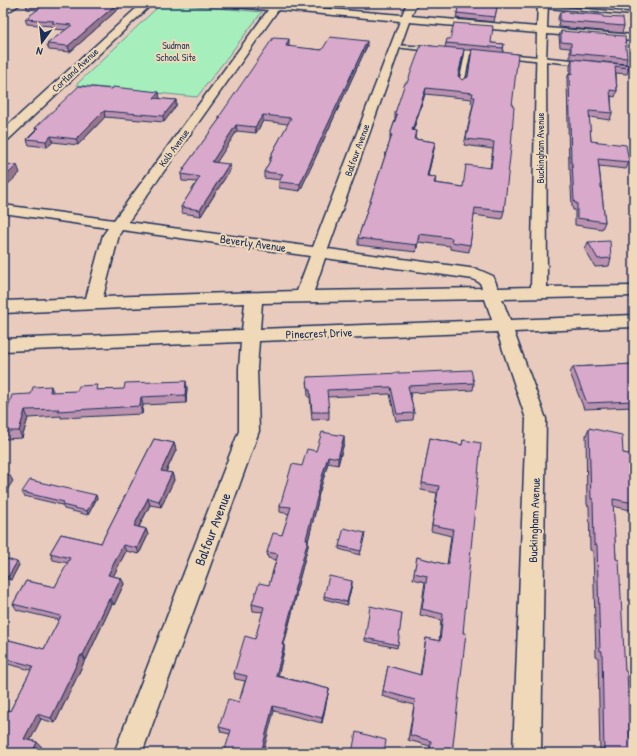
<svg xmlns="http://www.w3.org/2000/svg" width="637" height="756" viewBox="0 0 637 756" font-family="'Patrick Hand',sans-serif">
<style>
.green{fill:#a6efbd;stroke:#608f8e}
.lines{fill:none;stroke-linecap:round;stroke-linejoin:round}
.service-casing{stroke:#1b2f5e;stroke-width:3}
.minor-casing{stroke:#1b2f5e;stroke-width:3}
.service{fill:#f0d9b8;fill-rule:evenodd}
.minor{fill:#f0d9b8;fill-rule:evenodd}
.wall{fill:#ba91ae;stroke:#1b2f5e;fill-rule:evenodd}
.shaded-wall{fill:#97768d;stroke:#1b2f5e}
.building{fill:#d8a9ca;stroke:#1b2f5e;fill-rule:evenodd}
.labels{text-anchor:middle;dominant-baseline:central;stroke-width:4;stroke-linejoin:round;paint-order:stroke}
.far-park-label{font-size:10px;fill:#294268;stroke:#f0d9b8}
.far-street-label{font-size:10px;fill:#1b2f5e;stroke:#f0d9b8}
.street-label{font-size:12px;fill:#1b2f5e;stroke:#f0d9b8}
.near-street-label{font-size:14px;fill:#1b2f5e;stroke:#f0d9b8}
</style>
<rect width="100%" height="100%" fill="#e9cbbd"/>
<filter id="ink" filterUnits="userSpaceOnUse"><feTurbulence type="fractalNoise" baseFrequency=".025" numOctaves="2"/><feDisplacementMap in="SourceGraphic" scale="8" xChannelSelector="R" yChannelSelector="G"/><feConvolveMatrix kernelMatrix="1 2 1 2 8 2 1 2 1" color-interpolation-filters="sRGB"/></filter>
<g filter="url(#ink)">
<path class="green" d="M162,3L262,12L197,97L76,85Z"/>
<g class="lines">
<g class="service-casing">
<path id="service" d="M495,3H514L634,13V15L497,4Z
M392,45L432,47L435,49L432,51L394,47L392,46Z
M450,50H468L486,54L483,56L470,54L464,84L459,83L465,54L450,52Z
M506,54L583,61L586,63L583,65L504,57L503,56Z
M617,64L634,66V70L615,67L614,66Z"/>
</g>
<g class="minor-casing">
<path id="minor" d="M11,3H22L3,15V8Z
M142,3H153L8,140L3,141V130Z
M220,3H283L281,5L402,15L407,3H417L411,16L537,27L538,3H548L547,28L634,35V41L547,34L546,59L547,287L634,286V296L502,299L510,320L634,315V327L514,332L546,419L541,753H513L526,419L497,332L259,341L257,368L259,431L142,753H114L239,431V368L241,342L3,351V339L242,330L245,303L3,313V301L86,298L103,235L108,228L3,213V205L114,220L268,10L225,6ZM278,10L400,21L313,247L128,222ZM409,22L537,33L531,287L498,288L493,276L477,269L328,249ZM122,230L310,256L297,291L103,297L119,235ZM325,258L473,279L480,283L482,288L314,291ZM485,299L492,320L260,329L262,303Z"/>
</g>
<use href="#service" class="service"/>
<use href="#minor" class="minor"/>
</g>
<path class="wall" d="M26,3H125L70,52L49,50L47,44L66,30L53,29L52,26L27,24L25,19L38,10L27,9Z
M494,7H497L494,22L456,18L457,13Z
M560,12L603,17L624,26L622,33L559,27L558,18Z
M561,31L627,58L626,64L570,59V48L560,47L559,36Z
M446,43H491L504,44L503,52L512,106L504,211L502,219L474,215L469,252L450,249V246L418,242L416,252L358,245V238L390,141V135L395,120V113L407,83L445,47ZM464,50H472L468,77L462,80L459,77ZM425,94L472,99L471,103L473,104L464,145L493,149L490,168L463,187L435,183L436,177L428,176L434,149L435,142L415,139L416,131H413Z
M289,45L288,47L322,50L367,46L300,191L279,188V182L280,180L264,178V172L270,161V157L288,124L263,121L256,133L237,131L216,162L230,170L201,216L182,213L181,207L197,182L182,181L181,174L184,171L183,169L219,120V117Z
M572,59L629,68L627,74L616,73L617,91L615,97L611,96L612,113L610,120L589,117L591,141L629,162L626,169L599,166L605,222L602,229L575,225V210H573L572,206L570,169H569L567,79L569,73H570V65Z
M160,98L159,99L176,100V106L164,122L105,117L78,145L53,142L47,147L29,145L27,139L36,131L35,128Z
M588,242L611,258L609,266L595,267L585,250Z
M634,364V407L584,409L570,373L573,367Z
M307,377L474,383L473,390L410,393L414,413L413,420L396,421L390,394L327,397L329,412V419L312,420L310,397H308Z
M187,388L186,403L143,405L142,414L61,418V416L28,418L22,438L5,439L3,436V424L31,394L99,390Z
M589,428L623,453L634,455V511L613,506L616,559L630,737L634,753H600L598,657L596,656L593,551L590,550L589,506L587,505L586,435Z
M344,436V443L338,465L328,463L318,497V501L308,541V546L296,592V597L284,645V651L278,676L329,689L328,694L322,723L274,711L230,734L221,732L219,727L239,702L245,681L235,679L234,673L255,639L263,612L253,611L252,604L269,585L276,560L268,558L267,552L282,535L289,514L280,512V506L302,466L316,451Z
M430,438L462,445L463,440V633L452,753H429L430,746L408,740L414,705L382,696L388,666L420,675L425,644L426,638L439,641L441,620L420,615L425,582L413,579L417,557L447,565L451,536L431,531L437,493L421,490Z
M154,439L174,443L176,450L166,472L172,473L174,480L161,507L150,505L139,527L146,529L148,535L139,554L126,551L113,576L121,578L124,584L114,605L112,604L86,660H85L55,723L41,719L30,740L37,742L42,747L39,753H3V709L10,711L31,670L4,663L3,661V651L9,640L44,649L59,620L17,610L13,604L26,581L55,587L68,563L53,560L50,553L61,534L101,543Z
M22,492L97,498L88,515L64,509L62,505L24,496Z
M365,533L360,555L339,549V546Z
M3,558L19,565L11,580L3,578Z
M352,584L347,605L324,599V596Z
M402,613L397,648L365,641V638Z"/>
<path class="shaded-wall" d="M118,3H125L70,52L68,46Z
M289,39V45L286,52V46Z
M367,41V46L300,191V184Z
M426,88L425,94L411,137L412,130Z
M159,92L160,98L155,104L154,98Z
M176,100V106L164,122L163,116Z
M104,111L105,117L78,145L76,139Z
M263,115V121L256,133L255,127Z
M236,125L237,131L213,168L212,162Z
M51,136L53,142L47,147L46,141Z
M435,142L434,149L426,183L427,176Z
M229,164L230,170L201,216L200,210Z
M17,165L20,173L3,189V179Z
M419,234L418,242L416,252L417,245Z
M186,381L187,388L186,403L185,395Z
M51,386L54,394L50,392Z
M141,397L143,405L142,414L140,406Z
M25,410L28,418L22,438L19,431Z
M344,436V443L338,465V458Z
M174,443L176,450L163,478L161,471Z
M328,456V463L318,497V501L308,541V546L296,592V597L282,651V645L306,539L317,494Z
M172,473L174,480L161,507L159,501Z
M9,474L13,481L3,496V483Z
M96,495L97,498L88,515L87,511Z
M148,498L150,505L136,532L134,526Z
M146,529L148,535L139,554L137,548Z
M123,545L126,551L111,581L108,575Z
M17,562L19,565L11,580L8,577Z
M121,578L124,584L114,605L111,599Z
M352,581V584L347,605V602Z
M109,599L112,604L86,660L83,655Z
M284,645V651L277,681L276,676Z
M81,655L85,660L55,723L51,718Z
M329,689L328,694L322,723V718Z
M273,706L274,711L263,753H261Z
M37,714L41,719L29,743L24,739Z
M37,742L42,747L39,753H32Z"/>
<path class="building" d="M26,3H118L68,46L47,44L72,25L52,23L54,21L25,19L44,5Z
M459,3H495L494,7H497L495,17L457,13Z
M560,12L602,15L603,17L623,18L624,26L560,21Z
M454,23L493,26L491,43L504,44L503,48L446,43L447,39H450Z
M561,31L625,36L627,58L571,53V43L561,42Z
M330,37L367,41L300,184L279,182L283,174L264,172L272,157H270L291,118L263,115L255,127L236,125L212,162L229,164L200,210L181,207L200,177L181,174L185,169H183L221,117H219L273,38L289,39L286,46L322,50Z
M421,45L464,49L458,76L462,80L468,77L472,49L518,54L512,106L514,107L511,148L504,211L475,208L470,245L451,242L452,238L419,234L417,245L358,238L392,135H390L397,115L395,113L405,83H407ZM426,88L473,93L472,97H475L466,139L494,142L491,168L466,165L463,187L434,183L436,177L427,176L435,142L414,139L416,131L412,130Z
M572,59L628,65L629,68L615,66L617,91L610,90L612,113L589,111L591,141L626,145L629,162L598,159L605,222L577,218V203H575L574,200L572,163H571L569,73L572,74Z
M79,86L112,89L113,87L159,92L154,98L176,100L163,116L104,111L76,139L51,136L46,141L27,139L38,128H35Z
M3,164L17,165L3,179Z
M610,241L611,258L598,259L588,242Z
M634,364V401L587,403L573,367Z
M471,370L474,383L408,386L414,413L397,414L391,387L327,390L329,412H312L310,390H308L307,377Z
M186,381L185,395L141,397L140,406L58,411L59,409L25,410L19,431H3V424L12,395L31,394L33,387L51,386L50,392L77,391L79,386L97,385L96,390L124,389L125,383Z
M589,428L622,435L623,453L634,455V503L613,499L616,559L619,560L625,671L627,672L630,737L634,738V753H604L602,651H600L597,545L594,544L593,499H591Z
M322,432L344,436L338,458L328,456L317,494H318L306,539L308,540L294,591H296L282,645H284L276,676L329,689L322,718L273,706L261,753H224L231,730L219,727L228,699L239,702L247,676L234,673L245,636L255,639L264,607L252,604L259,583L269,585L278,554L267,552L273,533L282,535L291,507L280,506L292,464L302,466L307,449L316,451Z
M430,438L462,445L463,440L481,443L463,633H466L452,753H430L431,741L410,735L415,700L383,691L388,666L421,675L426,638L440,641L443,614L422,609L427,576L414,573L417,557L448,565L453,529L432,525L439,486L422,483Z
M154,439L174,443L161,471L172,473L159,501L148,498L134,526L146,529L137,548L123,545L108,575L121,578L111,599H109L83,655H81L51,718L37,714L24,739L37,742L32,753H3V709L10,711L33,666L3,658V651L9,640L44,649L61,616L13,604L26,581L55,587L70,558L50,553L61,534L101,543Z
M3,473L9,474L3,483Z
M30,480L96,495L87,511L62,505L64,502L22,492Z
M344,528L365,533L361,551L339,546Z
M3,558L17,562L8,577L3,575Z
M329,576L352,581L347,602L324,596Z
M370,606L402,613L398,645L365,638Z
M356,732L386,740L384,753H352Z"/>
</g>
<g class="labels">
<g class="far-park-label">
<text x="176" y="45">Sudman<tspan x="176" dy="12">School Site</tspan></text>
</g>
<g class="far-street-label">
<text transform="translate(75 70) rotate(-43)">Cortland Avenue</text>
<text transform="translate(174 148) rotate(-54)">Kolb Avenue</text>
<text transform="translate(540 148) rotate(-90)">Buckingham Avenue</text>
<text transform="translate(357 150) rotate(-70)">Balfour Avenue</text>
</g>
<g class="street-label">
<text transform="translate(253 243) rotate(8)">Beverly Avenue</text>
<text transform="translate(319 333) rotate(-2)">Pinecrest Drive</text>
<text transform="translate(534 520) rotate(-88)">Buckingham Avenue</text>
</g>
<g class="near-street-label">
<text transform="translate(212 529) rotate(-69)">Balfour Avenue</text>
</g>
</g>
<rect width="637" height="756" fill="none" stroke="#f0d9b8" stroke-width="16"/>
<rect x="8" y="8" width="621" height="740" fill="none" stroke="#1b2f5e" stroke-width="1.5" filter="url(#ink)"/>
<g transform="translate(42 42) rotate(195)" stroke="#f0d9b8" stroke-width="3" paint-order="stroke">
<path d="M0-3L7 15L0 10L-7 15Z" fill="#1b2f5e"/>
<text y="-6" font-size="11" font-weight="bold" text-anchor="middle" fill="#1b2f5e">N</text>
</g>
</svg>
